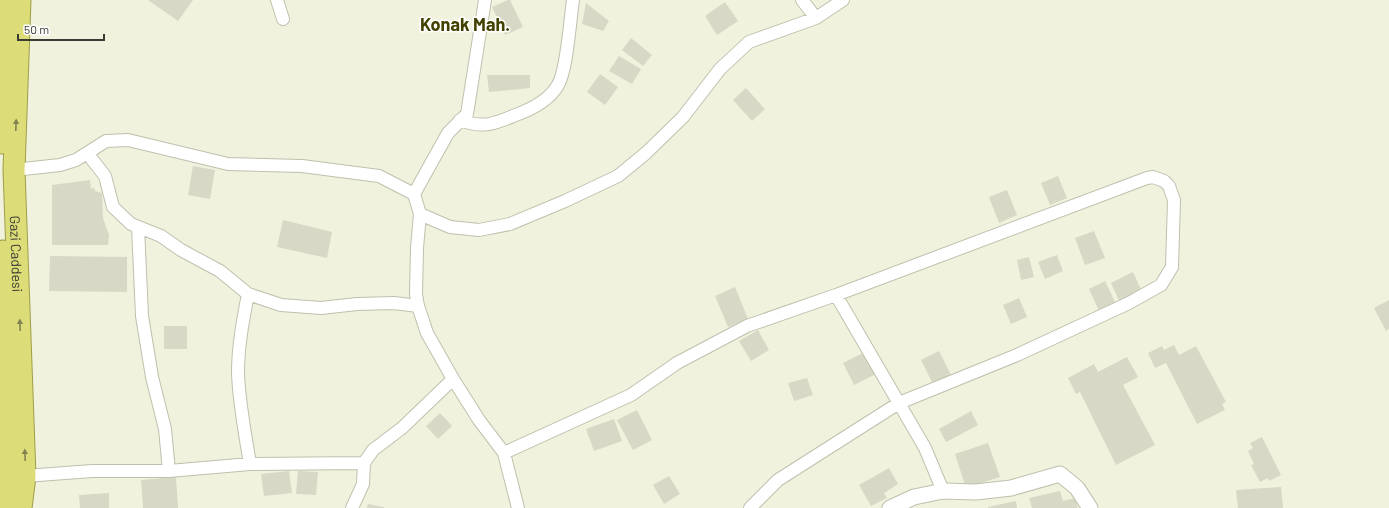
<svg xmlns="http://www.w3.org/2000/svg" width="1389" height="508" viewBox="0 0 1389 508" font-family="Barlow,sans-serif">
<style>
.building{fill:#d7d8c5}
.lines{fill:none;stroke-linecap:round;stroke-linejoin:round}
.minor-casing{stroke:#bfc0ad;stroke-width:14}
.tertiary-casing{stroke:#bfc0ad;stroke-width:17}
.trunk-casing{stroke:#9e9e4a;stroke-width:23}
.minor{stroke:#fff;stroke-width:12}
.tertiary{stroke:#fff;stroke-width:15}
.trunk{stroke:#dcdc78;stroke-width:21}
.oneway{fill:#838352}
.labels{text-anchor:middle;dominant-baseline:central;stroke-width:3;stroke-linejoin:round;paint-order:stroke}
.street-label{font-size:14px;fill:#3b3b33;stroke:#fff}
.district-label{font-size:18px;font-weight:bold;fill:#424100;stroke:#fff}
</style>
<rect width="100%" height="100%" fill="#f1f2de"/>
<path class="building" d="M148,0H193L178,21Z
M508,0H510L523,27L505,35L492,7Z
M725,2L738,21L717,35L705,16Z
M586,3L609,21L603,31L582,24Z
M631,38L652,55L643,66L622,50Z
M619,56L641,69L632,84L609,71Z
M600,74L618,87L605,105L587,92Z
M487,75H530V88L489,92Z
M746,88L765,109L752,121L733,100Z
M193,166L215,170L210,199L188,195Z
M1058,176L1067,198L1050,205L1041,183Z
M90,180L91,189L94,187L95,191L102,193L103,218L109,235L108,245H52V185Z
M1007,190L1017,215L999,223L989,197Z
M283,220L332,232L327,258L277,247Z
M1094,231L1105,258L1085,265L1075,238Z
M1057,255L1063,271L1045,279L1038,262Z
M50,256L127,257V292L49,291Z
M1029,257L1034,277L1021,280L1017,260Z
M1133,272L1143,294L1121,305L1111,283Z
M1105,281L1116,304L1099,311L1089,289Z
M735,287L748,319L728,327L715,296Z
M1019,298L1027,317L1011,324L1003,305Z
M1389,300V329L1386,331L1374,308Z
M164,326H187V349H164Z
M758,330L769,350L751,361L739,341Z
M1174,345L1179,355L1196,346L1226,402L1222,404L1225,410L1197,424L1166,363L1155,368L1148,353L1162,346L1164,350Z
M939,351L951,375L933,384L921,360Z
M865,352L876,374L854,385L843,363Z
M1127,357L1138,377L1123,385L1155,445L1116,465L1080,392L1076,394L1068,378L1094,364L1098,372Z
M807,378L813,395L794,401L788,383Z
M637,410L652,440L633,450L617,420Z
M971,411L978,425L946,442L939,429Z
M440,413L452,426L438,439L426,426Z
M614,419L622,441L594,451L586,429Z
M1262,437L1281,475L1269,481L1268,478L1260,482L1251,465L1254,464L1248,451L1253,448L1250,443Z
M988,443L1000,477L966,488L955,454Z
M889,468L898,484L884,493L887,498L871,506L859,485Z
M289,471L292,493L264,496L261,474Z
M298,471L318,472L316,495L296,494Z
M669,476L680,494L664,504L653,485Z
M176,477L178,508H143L141,480Z
M1281,487L1283,508H1238L1236,490Z
M1060,491L1063,501L1075,498L1078,508H1032L1029,498Z
M109,493V508H80L79,495Z
M1016,501L1017,508H988V507Z
M368,504L384,507V508H367Z"/>
<g class="lines">
<g class="minor-casing">
<path id="minor" d="M277,0L283,19
M802,0L816,18
M460,120C482,128 492,125 513,116C530,110 549,101 558,85C567,70 570,20 573,0
M87,153L105,176L113,207L131,224L161,236L181,250L220,271L248,294L281,305L321,308L357,304L394,303L418,306
M14,170L60,165L76,160L106,141L128,140L228,164L302,166L379,176L414,194L420,214L417,248L416,294L418,306L427,333L453,379L479,420L504,453L518,508
M414,194L448,133L467,114L485,0
M420,214L450,227L479,230L510,224L565,201L618,176L646,153L683,117L720,69L749,42L816,18L843,0
M138,227L142,316L152,377L165,429L169,471
M248,294C243,320 238,346 238,373C239,403 245,433 250,464
M836,295L925,448L943,491
M504,453L631,395L677,363L747,326L836,295L1147,178L1153,177L1164,181L1169,186L1174,200L1172,267L1161,285L1129,303L1017,355L899,403L778,480L750,508
M25,476L92,471H169L250,464L364,463
M352,508L363,484L364,463L373,450L402,428L453,379"/>
</g>
<g class="tertiary-casing">
<path id="tertiary" d="M890,508L914,497L943,491L976,492L1011,488L1060,474L1077,488L1090,508"/>
</g>
<g class="trunk-casing">
<g id="trunk">
<path d="M0,0L2,143"/>
<path id="s1" d="M20,0L14,170L25,476L21,508"/>
<path d="M3,251L6,508"/>
</g>
</g>
<use href="#minor" class="minor"/>
<use href="#tertiary" class="tertiary"/>
<use href="#trunk" class="trunk"/>
</g>
<defs><path id="oneway-solid" d="M-6-.8H1V-3.2L6.5 0L1 3.2V.8H-6Z"/></defs>
<g class="oneway">
<use href="#oneway-solid" transform="translate(16 125) rotate(-88)"/>
<use href="#oneway-solid" transform="translate(20 325) rotate(-92)"/>
<use href="#oneway-solid" transform="translate(25 455) rotate(-92)"/>
</g>
<g class="labels">
<g class="street-label">
<text stroke="none"><textPath href="#s1" startOffset="254">Gazi Caddesi</textPath></text>
</g>
<g class="district-label">
<text x="465" y="24">Konak Mah.</text>
</g>
</g>
<path d="M18 34v6h86v-6" fill="none" stroke="#3b3b33" stroke-width="2"/>
<text x="24" y="34" font-size="12" fill="#3b3b33" stroke="#ffffff" stroke-width="3" paint-order="stroke">50 m</text>
</svg>
